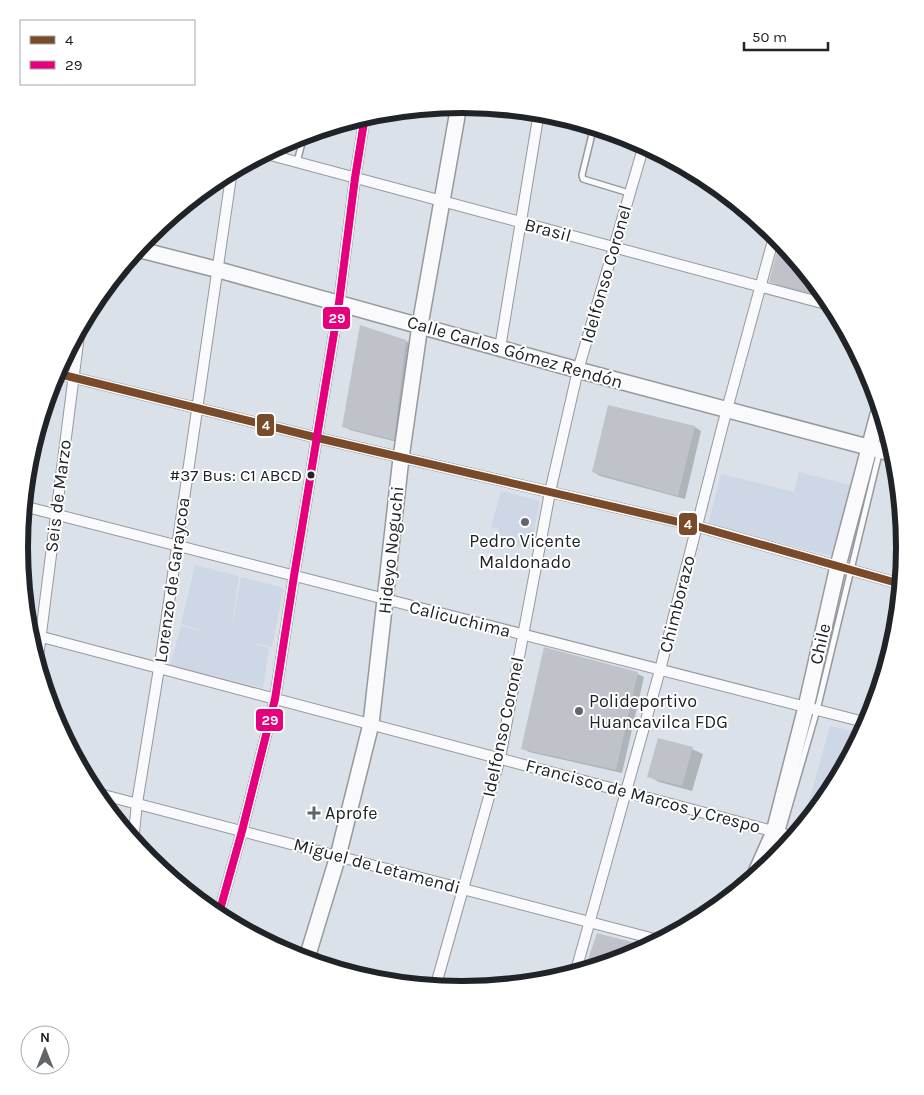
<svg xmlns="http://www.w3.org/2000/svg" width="924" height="1095" viewBox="0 0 924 1095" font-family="Karla,sans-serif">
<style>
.built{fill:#cdd7e5}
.shadow{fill:#0003}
.building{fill:#bfc3c9}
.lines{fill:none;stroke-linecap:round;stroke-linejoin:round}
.lane-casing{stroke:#95999e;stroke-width:8}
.street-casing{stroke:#95999e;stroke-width:12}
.secondary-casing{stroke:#95999e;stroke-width:18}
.lane{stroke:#fafafc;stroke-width:5}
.street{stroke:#fafafc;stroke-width:10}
.secondary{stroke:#fafafc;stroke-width:15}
.bus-1-casing{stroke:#fff;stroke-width:11}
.bus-2-casing{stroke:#fff;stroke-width:11}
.bus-1{stroke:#7a4b2a;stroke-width:8}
.bus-2{stroke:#e5007d;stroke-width:8}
.bus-dot{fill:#202328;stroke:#fff;stroke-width:2}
.poi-dot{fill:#61666b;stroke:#fff;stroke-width:2}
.labels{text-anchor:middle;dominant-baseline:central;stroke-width:4;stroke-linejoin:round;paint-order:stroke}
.bus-label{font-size:17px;fill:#202328;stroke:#fff;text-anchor:end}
.street-label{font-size:18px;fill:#202328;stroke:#fff}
.poi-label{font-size:18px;fill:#202328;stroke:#fff;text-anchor:start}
.rim{fill:none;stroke:#202328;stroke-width:6}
.line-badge{stroke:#fff;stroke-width:2}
.badge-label{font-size:14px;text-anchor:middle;font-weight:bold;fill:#fff}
</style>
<rect width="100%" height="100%" fill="#dbe1e8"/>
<path class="built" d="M799,472L851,485L833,556L708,525L721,474L794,492Z
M501,491L540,501L530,549L497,540L499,529L491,527Z
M195,565L239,576L230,638L241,577L284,588L272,647L248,642L269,648L263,688L170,665L181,626L209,633L181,624Z
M830,726L863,733L830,794L808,821L804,820Z"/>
<path class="shadow" d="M781,241L828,298L777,285L771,281Z
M361,326L406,341L413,345L401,443L350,430L344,426Z
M609,407L695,427L701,431L685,499L600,476L594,472Z
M638,674L644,677L622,773L529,752L522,748Z
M692,749L703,754L692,791L659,782L649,776Z
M598,935L650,947L631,957L586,971Z"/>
<path class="building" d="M780,240L827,297L769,282Z
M360,325L406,340L394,440L342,427Z
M608,405L695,426L678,496L592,472Z
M544,647L638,672L616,770L521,749Z
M658,738L693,747L682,786L647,777Z
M597,933L651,947L631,957L584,971Z"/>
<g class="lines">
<g class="lane-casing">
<path id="lane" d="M592,134L582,175L583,179L629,193
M297,162L304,135
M768,867L781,834L817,710L886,425"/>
</g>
<g class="street-casing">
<path id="street" d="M263,153L833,306
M500,348L539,112
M55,373L318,438L696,526L897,583
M23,506L868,723
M27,633L795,837
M37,665L80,327
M92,792L662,941
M133,842L137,803L162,650L232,170
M218,917L242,831L275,699L294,576L339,303L355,178L365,116
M575,974L660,670L723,424L775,233
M435,988L500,758L550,492L578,370L644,145"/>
</g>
<g class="secondary-casing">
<path id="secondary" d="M137,249L219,270L578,370L894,454
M753,879L774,832L806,707L838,566L880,407
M306,961L338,856L371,724L401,458L420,325L459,105"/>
</g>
<use href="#lane" class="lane"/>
<use href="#street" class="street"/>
<use href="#secondary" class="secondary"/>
<g class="bus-1-casing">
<path id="bus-1" d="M55,373L318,438L696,526L897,583"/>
</g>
<g class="bus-2-casing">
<path id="bus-2" d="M218,917L242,831L275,699L294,576L339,303L355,178L365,116"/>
</g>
<use href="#bus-1" class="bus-1"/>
<use href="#bus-2" class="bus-2"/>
</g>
<circle class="bus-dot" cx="311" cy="475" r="4.5"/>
<g class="poi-dot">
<circle cx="525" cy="522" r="5"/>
<circle cx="579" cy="711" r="5"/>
<path d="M311.5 805.5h5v5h5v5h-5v5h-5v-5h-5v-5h5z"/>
</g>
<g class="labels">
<g class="bus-label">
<text x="302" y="475">#37 Bus: C1 ABCD</text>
</g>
<g class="street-label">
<text transform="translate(548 230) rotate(15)">Brasil</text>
<text transform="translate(606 274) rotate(-74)">Idelfonso Coronel</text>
<text transform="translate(515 352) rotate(16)">Calle Carlos Gómez Rendón</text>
<text transform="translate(58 496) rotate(-83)">Seis de Marzo</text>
<text transform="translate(391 550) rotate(-84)">Hideyo Noguchi</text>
<text transform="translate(172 580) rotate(-82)">Lorenzo de Garaycoa</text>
<text transform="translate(677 604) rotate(-76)">Chimborazo</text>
<text transform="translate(460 619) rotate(14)">Calicuchima</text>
<text transform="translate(820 644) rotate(-77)">Chile</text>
<text transform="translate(503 727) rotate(-78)">Idelfonso Coronel</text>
<text transform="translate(643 796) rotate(15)">Francisco de Marcos y Crespo</text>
<text transform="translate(377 866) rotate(15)">Miguel de Letamendi</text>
</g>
<g class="poi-label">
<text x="525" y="541" text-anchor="middle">Pedro Vicente<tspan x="525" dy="21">Maldonado</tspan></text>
<text x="589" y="701">Polideportivo<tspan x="589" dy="21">Huancavilca FDG</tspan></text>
<text x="325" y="813">Aprofe</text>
</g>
</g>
<path d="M0 0H924V1095H0ZM28 547a434 434 0 1 1 868 0a434 434 0 1 1-868 0Z" fill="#fff" fill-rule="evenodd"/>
<path class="rim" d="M28 547a434 434 0 1 1 868 0a434 434 0 1 1-868 0Z"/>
<g class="line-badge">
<rect x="322" y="306" width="29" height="24" rx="5" fill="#e5007d"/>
<rect x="256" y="413" width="19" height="24" rx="5" fill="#7a4b2a"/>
<rect x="678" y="512" width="20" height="24" rx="5" fill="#7a4b2a"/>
<rect x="255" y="708" width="29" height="24" rx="5" fill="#e5007d"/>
</g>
<g class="badge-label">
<text x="337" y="323">29</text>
<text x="266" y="430">4</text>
<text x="688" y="529">4</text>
<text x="270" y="725">29</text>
</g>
<rect x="20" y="20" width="175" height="65" fill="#ffffff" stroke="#a6a7a9"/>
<rect x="30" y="36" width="25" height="8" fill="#7a4b2a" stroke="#a6a7a9"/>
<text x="65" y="45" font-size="15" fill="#202328">4</text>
<rect x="30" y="61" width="25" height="8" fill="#e5007d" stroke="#a6a7a9"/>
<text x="65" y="70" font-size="15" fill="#202328">29</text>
<g transform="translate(45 1050)"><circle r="24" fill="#ffffff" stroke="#a6a7a9"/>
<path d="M0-4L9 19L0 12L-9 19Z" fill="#61666b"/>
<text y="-8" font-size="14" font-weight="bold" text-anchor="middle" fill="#202328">N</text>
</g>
<path d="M744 42v8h84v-8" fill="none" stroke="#202328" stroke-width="2.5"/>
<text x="752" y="42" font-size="15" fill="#202328" stroke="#ffffff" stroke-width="4" paint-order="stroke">50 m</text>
</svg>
